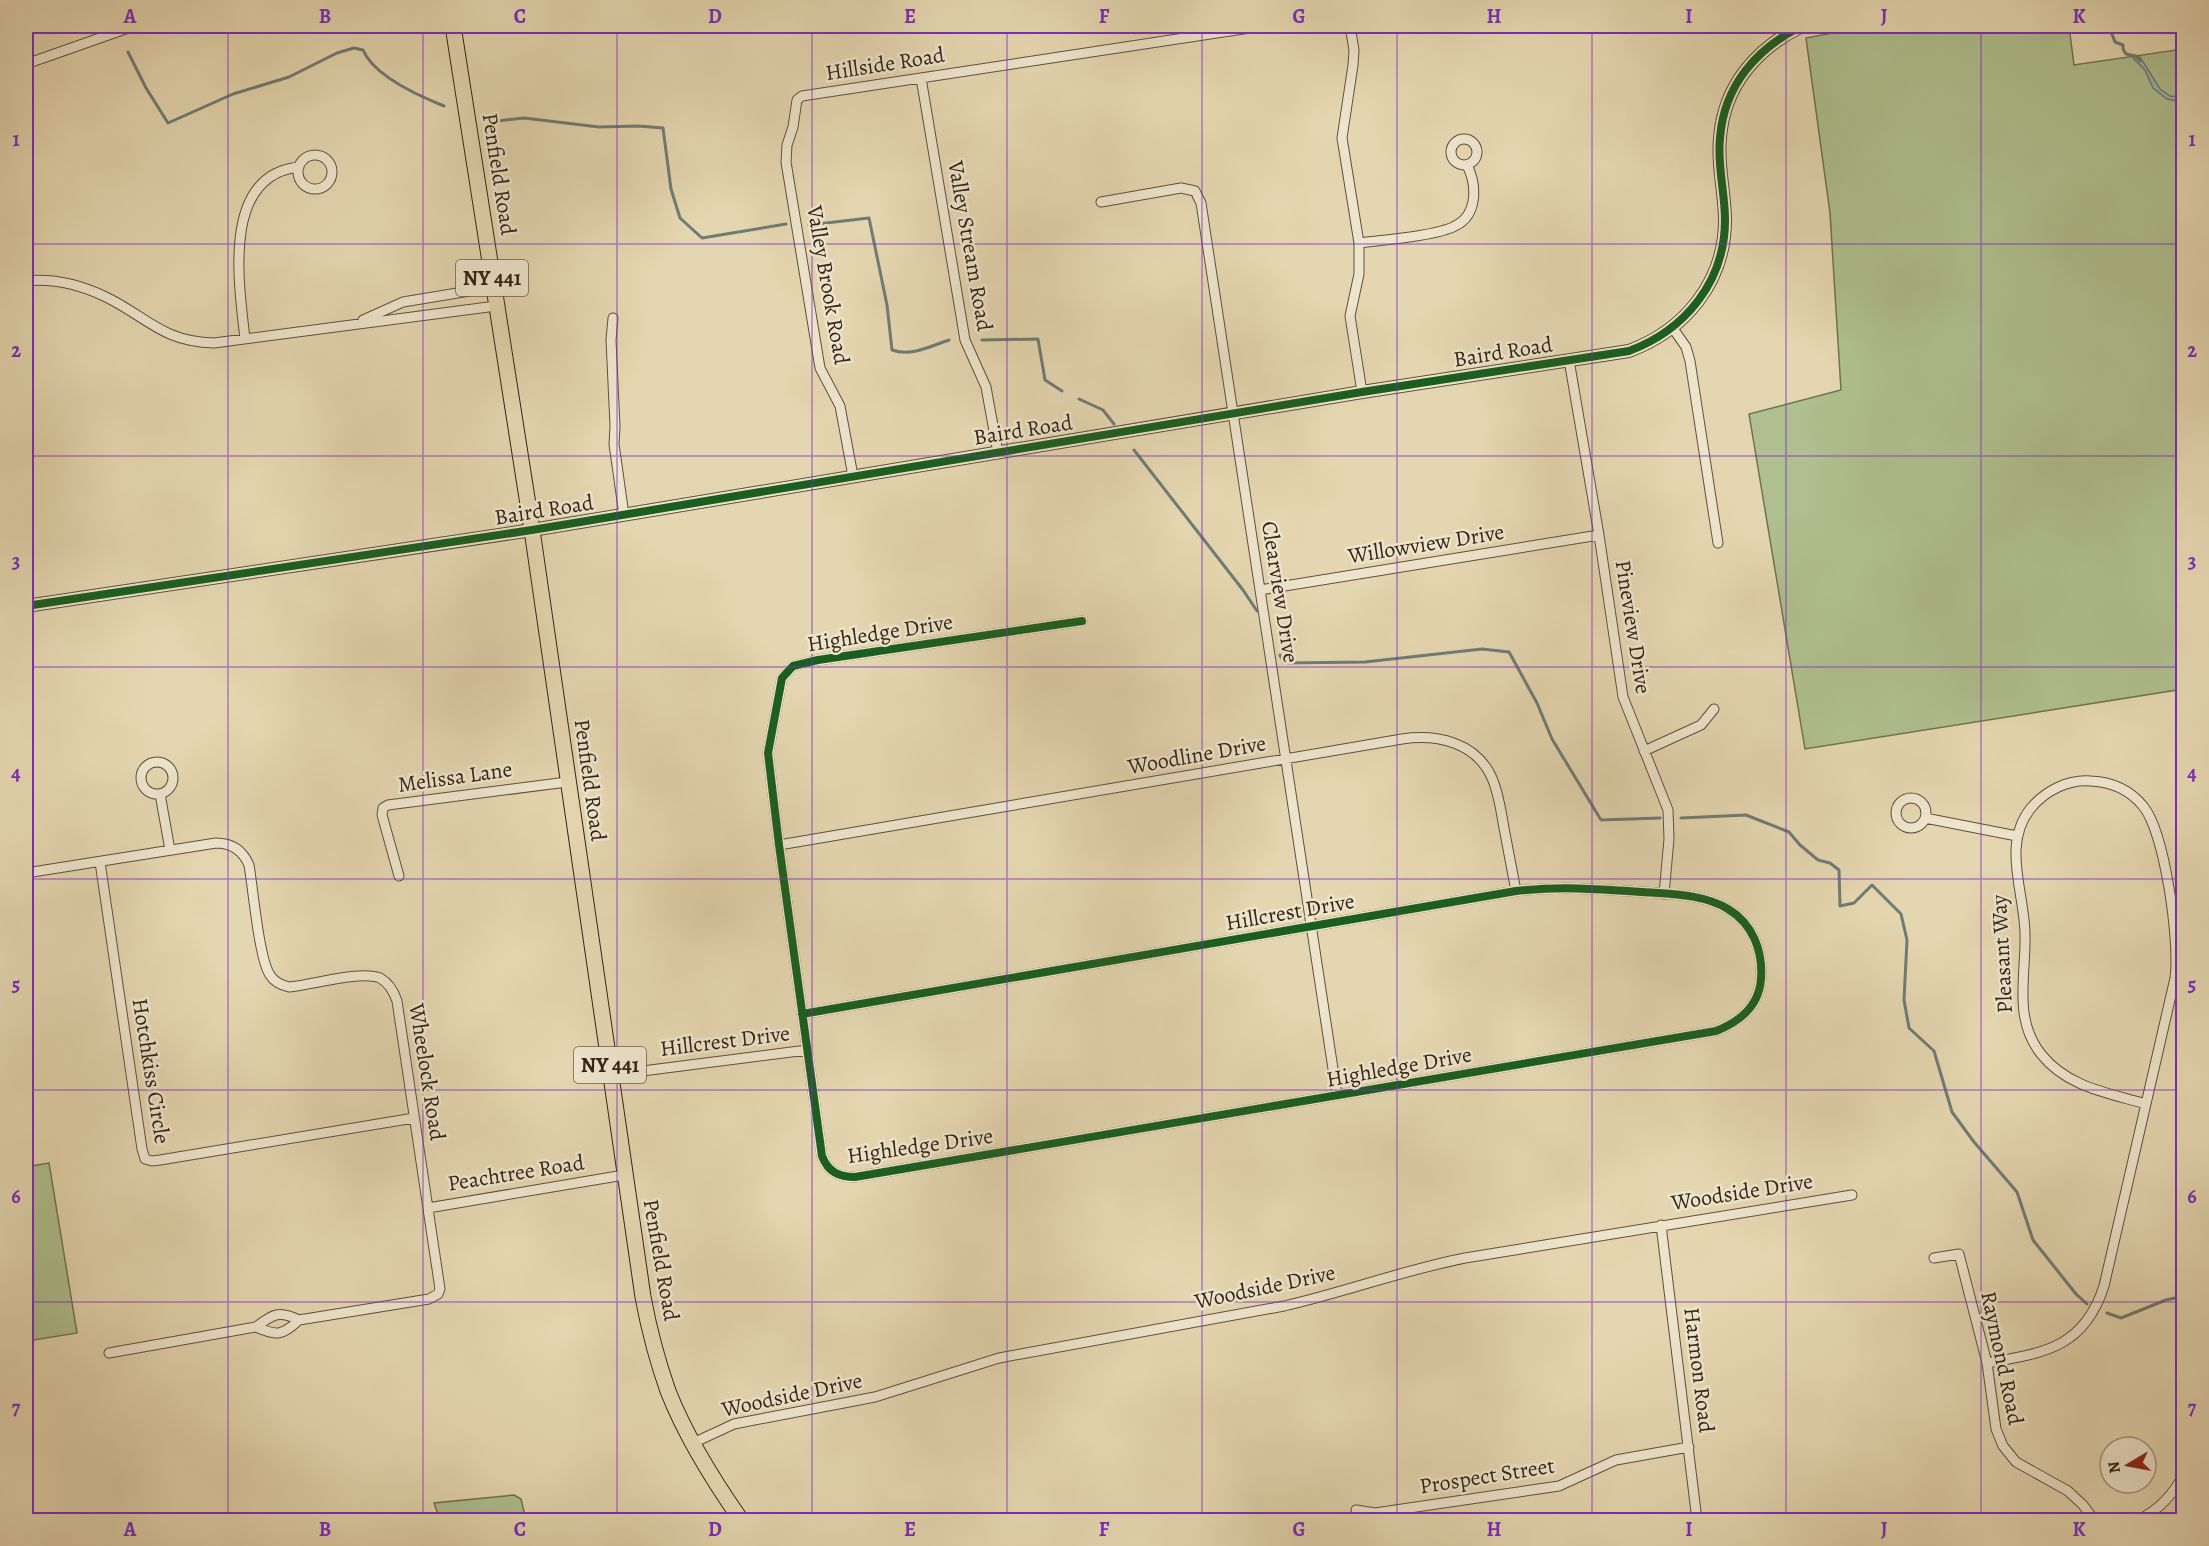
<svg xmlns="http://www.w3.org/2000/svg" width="2209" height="1546" viewBox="0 0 2209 1546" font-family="Alegreya,serif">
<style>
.green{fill:#afbf8f;stroke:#707252;stroke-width:1.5}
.water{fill:#97b7b2;stroke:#6f7c74;stroke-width:1.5}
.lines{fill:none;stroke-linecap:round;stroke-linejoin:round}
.stream{stroke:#6f7c74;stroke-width:3}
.minor-casing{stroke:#5e503c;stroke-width:11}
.tertiary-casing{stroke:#5e503c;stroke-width:14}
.primary-casing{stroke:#322416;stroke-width:17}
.minor{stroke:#ede4cc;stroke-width:9}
.tertiary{stroke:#ede4cc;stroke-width:12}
.primary{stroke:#e4d6b0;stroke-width:15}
.cycleway-casing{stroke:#ede4cc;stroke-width:11}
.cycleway{stroke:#1b5e20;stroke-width:8}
.grid{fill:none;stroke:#7b2cbf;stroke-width:1.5;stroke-opacity:0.55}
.labels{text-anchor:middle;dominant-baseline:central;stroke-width:5;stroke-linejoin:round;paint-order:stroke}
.shield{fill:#ede4cc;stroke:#6a5e4d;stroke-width:1.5}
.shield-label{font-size:21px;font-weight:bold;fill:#322416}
.street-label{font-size:22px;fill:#322416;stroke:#ede4cc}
.neatline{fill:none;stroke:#7b2cbf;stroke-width:2}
.grid-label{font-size:20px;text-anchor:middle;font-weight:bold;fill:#7b2cbf}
</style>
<rect width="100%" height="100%" fill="#e4d6b0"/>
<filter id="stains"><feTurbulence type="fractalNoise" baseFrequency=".00333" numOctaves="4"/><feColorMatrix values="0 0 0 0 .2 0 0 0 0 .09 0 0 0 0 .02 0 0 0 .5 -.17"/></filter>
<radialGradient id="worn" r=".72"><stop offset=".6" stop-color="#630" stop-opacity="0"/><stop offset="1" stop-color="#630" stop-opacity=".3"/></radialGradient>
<path class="green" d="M1869,26H2069L2074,65L2183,49V689L1805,749L1749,414L1841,390L1830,213L1806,38Z
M49,1163L77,1333L28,1341L26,1328V1167Z
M514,1495L521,1499L526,1520H440L434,1503Z"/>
<path class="water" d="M2140,57L2160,89L2170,96L2183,97V102L2167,99L2153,88L2145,70L2133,58Z"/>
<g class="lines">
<path class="stream" d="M2109,26L2115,42L2123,45V49L2126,54L2136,56L2140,61
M128,52L146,88L168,123L233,94L289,77L337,53L354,48L363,50C374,76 419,96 444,106
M489,122L524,118L599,127L638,126L663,128L671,189L680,218L702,238L786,224
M809,225L869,218L887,305L892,350C910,357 931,346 949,340
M982,340L1038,339L1045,380L1062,391
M1079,399L1103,410L1114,424
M1134,450L1243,590L1257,611
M1280,655L1284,663L1365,662L1482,649L1509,652L1537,703L1552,739L1601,820L1660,818
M1681,818L1746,815L1789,832L1800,845L1818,860L1830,863L1839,870L1840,906L1854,903L1872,885L1901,914L1907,940L1904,1000L1909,1028L1934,1051L1952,1112L1974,1142L2017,1192L2033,1240L2076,1294L2087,1304
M2107,1313L2121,1318L2166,1300L2184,1296"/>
<g class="minor-casing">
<path id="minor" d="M1350,26L1354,50L1353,65L1342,138L1359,243V274L1350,316L1362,392
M26,64L134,26
M921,78L965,340L986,387L998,453
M1451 152a13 13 0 1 1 26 0a13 13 0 1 1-26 0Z
M298 172a17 17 0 1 1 34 0a17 17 0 1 1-34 0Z
M1101,202L1181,188L1195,191L1201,203L1337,1095
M1359,243C1383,240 1436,236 1455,226C1478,215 1477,185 1467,165
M26,281C53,278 81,285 106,297C147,317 163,342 214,343L496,306
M613,318L611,340L615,426L614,444L624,515
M363,320L403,302L494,287
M1672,327L1686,347L1690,361L1718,543
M245,339C239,284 221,175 299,167
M1569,360L1599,535L1623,697L1668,810L1669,839L1664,894
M853,476L840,406L820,368L786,162L787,145L793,127L797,100L802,96L1263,26
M1260,590L1599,535
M1644,751L1701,725L1714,709
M141 778a16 16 0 1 1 32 0a16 16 0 1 1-32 0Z
M160,794L170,850
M1896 813a15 15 0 1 1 30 0a15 15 0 1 1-30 0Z
M1925,818L2017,836
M779,845L1402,739C1437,734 1476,742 1492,778C1499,794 1501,811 1504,828C1508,849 1512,870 1516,891
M100,862L142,1149L145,1159L152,1161L160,1160L414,1118
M26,873L216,843C233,843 243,851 249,865C253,888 259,959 270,975C274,982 281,985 289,987C312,985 361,970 380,978C389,983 394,992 397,1001L440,1289L438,1294L429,1299L299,1320C279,1310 273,1314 256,1327L109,1353
M399,876L382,815L383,808L388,805L567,782
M802,1014L1516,891C1560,886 1599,889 1643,892C1670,894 1704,894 1728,909C1753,924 1763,951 1761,979C1759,1006 1739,1022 1716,1031L855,1177C839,1177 828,1172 822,1156L779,845L768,753L782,678L793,666L818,660L1082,621
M611,1075L807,1050
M428,1208L624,1175
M1661,1225L1697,1520
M1934,1258L1959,1254L1987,1363L1996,1429L2003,1446L2016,1462L2068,1491L2083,1505L2094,1520
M256,1327C277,1336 282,1336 299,1320
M1987,1363C2044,1353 2084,1348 2104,1286L2175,978C2180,943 2165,832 2143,806C2130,790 2111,782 2091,781C2069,779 2046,790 2031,808C2001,845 2025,893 2025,935C2026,976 2013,1019 2041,1054C2067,1087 2108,1093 2146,1104
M693,1443L734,1424L875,1397L999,1358L1284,1306C1345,1292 1404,1270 1465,1258L1852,1195
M1356,1510L1375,1513L1559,1486L1616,1460L1689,1447
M2138,1520C2159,1510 2174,1494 2184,1473"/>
</g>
<g class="tertiary-casing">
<path id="tertiary" d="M26,606L532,530L1362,392L1629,351C1685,330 1725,282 1725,220C1725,193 1717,165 1720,138C1724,85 1757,48 1802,26"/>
</g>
<g class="primary-casing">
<path id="primary" d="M453,26L532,530L643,1297C649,1329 657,1360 668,1391C686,1437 713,1480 741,1520"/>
</g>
<use href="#minor" class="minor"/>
<use href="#tertiary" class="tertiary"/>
<use href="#primary" class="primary"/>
<g class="cycleway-casing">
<path id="cycleway" d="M26,606L532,530L1362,392L1629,351C1685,330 1725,282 1725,220C1725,193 1717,165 1720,138C1724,85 1757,48 1802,26
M802,1014L1516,891C1560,886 1599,889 1643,892C1670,894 1704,894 1728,909C1753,924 1763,951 1761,979C1759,1006 1739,1022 1716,1031L855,1177C839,1177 828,1172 822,1156L779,845L768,753L782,678L793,666L818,660L1082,621"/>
</g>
<use href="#cycleway" class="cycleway"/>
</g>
<path class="grid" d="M228,26V1520M423,26V1520M617,26V1520M812,26V1520M1007,26V1520M1202,26V1520M1397,26V1520M1592,26V1520M1786,26V1520M1981,26V1520M26,244H2184M26,456H2184M26,667H2184M26,879H2184M26,1090H2184M26,1302H2184"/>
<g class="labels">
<g class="shield">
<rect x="456" y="260" width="72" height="36" rx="4.5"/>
<rect x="574" y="1047" width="72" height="36" rx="4.5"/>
</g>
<g class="shield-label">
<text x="492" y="278">NY 441</text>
<text x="610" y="1065">NY 441</text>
</g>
<g class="street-label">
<text transform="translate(885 64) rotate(-9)">Hillside Road</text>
<text transform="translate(499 174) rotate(81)">Penfield Road</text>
<text transform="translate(970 246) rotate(80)">Valley Stream Road</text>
<text transform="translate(828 285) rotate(80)">Valley Brook Road</text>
<text transform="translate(1503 352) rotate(-9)">Baird Road</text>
<text transform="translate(1023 430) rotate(-9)">Baird Road</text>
<text transform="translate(544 510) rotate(-9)">Baird Road</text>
<text transform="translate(1426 544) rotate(-9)">Willowview Drive</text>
<text transform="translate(1280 592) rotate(81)">Clearview Drive</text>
<text transform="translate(1633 627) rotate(81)">Pineview Drive</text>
<text transform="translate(880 633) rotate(-9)">Highledge Drive</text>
<text transform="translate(1197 755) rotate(-10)">Woodline Drive</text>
<text transform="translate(455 777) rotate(-8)">Melissa Lane</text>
<text transform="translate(590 780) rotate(82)">Penfield Road</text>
<text transform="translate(1290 912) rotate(-10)">Hillcrest Drive</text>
<text transform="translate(2002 954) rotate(-93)">Pleasant Way</text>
<text transform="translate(725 1041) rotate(-7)">Hillcrest Drive</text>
<text transform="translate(1399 1067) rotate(-10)">Highledge Drive</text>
<text transform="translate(151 1071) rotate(81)">Hotchkiss Circle</text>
<text transform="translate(427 1072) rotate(81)">Wheelock Road</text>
<text transform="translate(920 1146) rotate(-8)">Highledge Drive</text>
<text transform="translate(516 1173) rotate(-9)">Peachtree Road</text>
<text transform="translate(1742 1192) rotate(-9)">Woodside Drive</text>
<text transform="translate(661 1260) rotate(80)">Penfield Road</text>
<text transform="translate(1265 1287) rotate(-12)">Woodside Drive</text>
<text transform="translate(2002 1358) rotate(78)">Raymond Road</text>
<text transform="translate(1699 1370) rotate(83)">Harmon Road</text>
<text transform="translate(792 1395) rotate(-12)">Woodside Drive</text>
<text transform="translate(1487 1476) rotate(-9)">Prospect Street</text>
</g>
</g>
<rect width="2209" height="1546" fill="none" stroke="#e4d6b0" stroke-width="66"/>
<g transform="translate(2128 1465) rotate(260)"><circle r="28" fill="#ede4cc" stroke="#a29783" stroke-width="1.5"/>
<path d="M0-4.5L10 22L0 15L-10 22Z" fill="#8f2418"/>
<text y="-9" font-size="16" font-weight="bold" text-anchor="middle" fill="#322416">N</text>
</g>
<rect x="33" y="33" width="2143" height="1480" class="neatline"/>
<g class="grid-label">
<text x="130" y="23">A</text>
<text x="325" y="23">B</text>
<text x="520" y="23">C</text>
<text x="715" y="23">D</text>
<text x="910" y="23">E</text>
<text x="1104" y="23">F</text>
<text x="1299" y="23">G</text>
<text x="1494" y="23">H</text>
<text x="1689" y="23">I</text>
<text x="1884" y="23">J</text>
<text x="2079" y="23">K</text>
<text x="16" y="146">1</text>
<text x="2192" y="146">1</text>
<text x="16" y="357">2</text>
<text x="2192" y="357">2</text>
<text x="16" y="568">3</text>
<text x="2192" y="568">3</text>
<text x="16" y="780">4</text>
<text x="2192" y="780">4</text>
<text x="16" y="991">5</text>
<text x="2192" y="991">5</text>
<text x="16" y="1203">6</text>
<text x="2192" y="1203">6</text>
<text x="16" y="1414">7</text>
<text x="2192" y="1414">7</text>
<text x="130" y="1536">A</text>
<text x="325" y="1536">B</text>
<text x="520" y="1536">C</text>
<text x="715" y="1536">D</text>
<text x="910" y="1536">E</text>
<text x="1104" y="1536">F</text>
<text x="1299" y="1536">G</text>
<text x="1494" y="1536">H</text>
<text x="1689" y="1536">I</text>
<text x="1884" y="1536">J</text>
<text x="2079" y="1536">K</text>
</g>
<rect width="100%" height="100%" filter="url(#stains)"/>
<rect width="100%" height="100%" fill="url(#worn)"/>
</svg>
